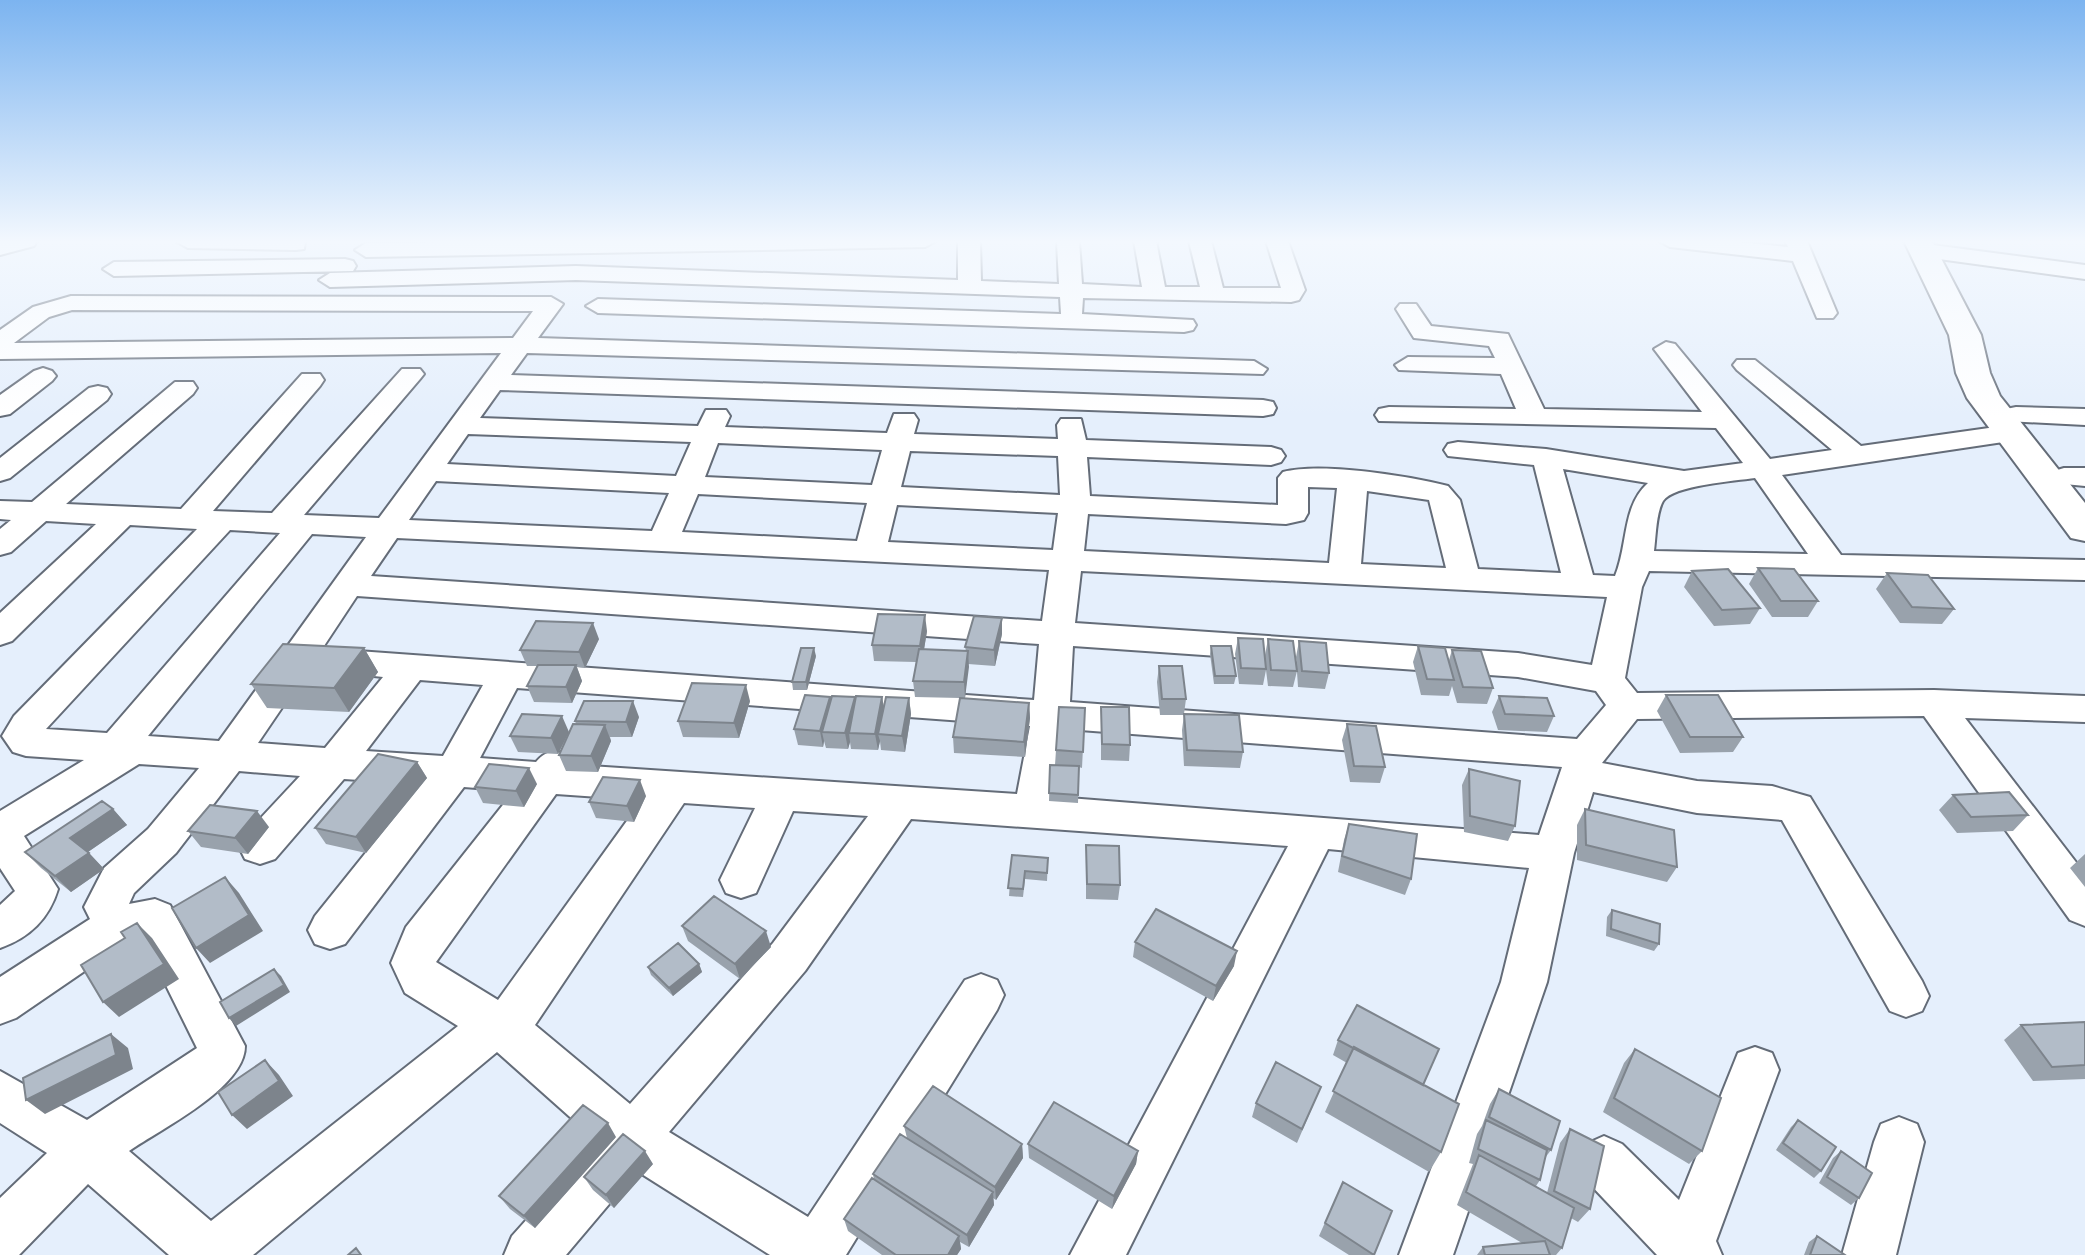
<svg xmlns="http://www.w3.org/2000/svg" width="2085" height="1255" viewBox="0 0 2085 1255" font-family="'Times New Roman',serif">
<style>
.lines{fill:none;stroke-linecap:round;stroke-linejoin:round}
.minor-casing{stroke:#646c78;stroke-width:4}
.highway-casing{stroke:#646c78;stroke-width:4}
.minor{fill:#fff;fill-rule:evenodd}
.highway{fill:#fff;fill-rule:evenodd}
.wall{fill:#99a2ac}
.shaded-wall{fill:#7d848c}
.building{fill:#b2bcc8;stroke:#7d848c;stroke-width:2}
</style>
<rect width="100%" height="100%" fill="#e5effc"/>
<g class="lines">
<g class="minor-casing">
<path id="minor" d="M0,241H37L34,246L0,255Z
M305,241L304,249L296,250L188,248L177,242Z
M523,241H936L925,247L366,257L355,250L366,243Z
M958,241H980L981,281L1059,284L1057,241H1079L1082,284L1142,287L1134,241H1156L1165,287H1200L1189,241H1211L1223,288H1281L1266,241H1288L1305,290L1299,300L1291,302L1083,298L1082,314L1193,320L1196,325L1193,330L1184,332L598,313L586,306L598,299L1061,314L1060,297L576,280L330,287L319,280L330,273L576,266L958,280Z
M1659,241H1731L1788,247L1785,241H1807L1837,313L1833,318H1817L1793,261L1670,247Z
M1925,244L2085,265V279L1917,256L1914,251Z
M345,259L353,261L356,266L353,271L114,276L103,269L114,262Z
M71,296L551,297L563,304L538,338L1254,361L1267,369L1263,374L527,353L511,375L1263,400L1273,402L1276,408L1273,414L1263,416L500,390L480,418L698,426L706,410H726L730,416L725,427L887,433L894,414H914L918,420L914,434L1058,439L1057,425L1061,419H1081L1086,440L1271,447L1281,450L1285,456L1281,462L1271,465L1087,457L1090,496L1278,505V478L1283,472C1322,462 1408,476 1448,486L1460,500L1478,569L1561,573L1534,465L1448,456L1444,450L1448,444L1458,442L1546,449L1684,471L1743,463L1716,428L1379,421L1375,415L1379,409L1389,407L1516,409L1501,374L1399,370L1395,365L1408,357L1495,358L1489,346L1414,338L1396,309L1400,304H1416L1431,326L1508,334L1544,409L1702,412L1654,349L1666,342L1675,344L1770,459L1832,450L1737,370L1733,365L1737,360H1755L1861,446L2010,425L2020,427L2024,433L2020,439L2010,441L1782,475L1841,555L2085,560V580L1649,571L1642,587L1625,678L1637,693L1934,690L2085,696V722L1965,718L2085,874V926L2070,920L1924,716L1637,719L1602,763L1697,781L1772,786L1810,797L1922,981L1929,996L1922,1011L1906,1017L1890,1011L1782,820L1697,813L1593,792L1574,853L1547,982L1453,1255H1399L1501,982L1529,868L1328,849L1126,1255H1070L1288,846L911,819L805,971L669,1132L808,1217L965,980L981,974L997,980L1004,995L997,1010L846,1255H770L637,1171L566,1255H504L512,1236L597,1141L497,1052L253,1255H169L88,1184L19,1255H0V1198L47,1153L0,1123V1071L87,1120L197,1048L143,939L127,942L16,1018L0,1024V977L90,919L84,907L104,868L148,829L199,768L139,764L24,836L58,889C49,919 29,938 0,948V905L15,891L0,868V811L84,760L26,756L13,752L2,736L14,716L197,529L130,525L12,641L0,645V613L96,524L46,521L11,552L0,555V529L11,520L0,519V501L32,502L175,382H193L197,388L193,394L66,504L181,509L302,374H320L324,380L320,386L213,511L272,513L402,369H420L424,374L420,379L304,515L379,518L501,353L0,359V330L33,307ZM72,310L533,311L513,338L14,343L49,317ZM468,434L691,442L676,476L447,464ZM718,443L882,450L872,485L705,477ZM910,451L1058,456L1060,495L901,487ZM1563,469L1648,483C1622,506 1628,545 1615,576L1593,575ZM1755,478L1808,554L1654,551C1656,536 1656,513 1663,501C1673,485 1736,481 1755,478ZM436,481L669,493L652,531L409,520ZM1308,487L1337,488L1329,563L1084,551L1088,514L1286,524L1304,520L1308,513ZM1367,491L1429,500L1446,568L1361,564ZM698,494L867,503L857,541L682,532ZM897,505L1058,513L1053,550L888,542ZM230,530L280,533L107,733L46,729ZM312,534L366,537L219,741L148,736ZM397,538L1049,570L1042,621L371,576ZM1081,571L1607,597L1592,665L1518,653L1075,623ZM357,596L1039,644L1034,700L330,649L320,652ZM1073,646L1518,677L1596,691L1606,705L1577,739L1070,702ZM313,662L318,670L383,677L325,748L258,743ZM420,680L483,685L443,756L366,751ZM517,688L1030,726L1017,794L575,765L570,755C556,750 546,750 536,762L480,758ZM1067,729L1562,767L1539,835L1056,797ZM239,771L300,776L245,835L239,847L245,859L260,864L275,859L344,779L421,784L315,916L308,930L315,944L330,949L345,944L464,787L514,791L406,927L391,963L405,993L458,1026L211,1221L129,1151C161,1129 245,1088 245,1046L170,905L155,899L129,904L134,893L176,853ZM556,794L642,800L498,1000L436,962ZM684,803L755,808L720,880L726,893L741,898L756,893L793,811L868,816L773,943L630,1104L535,1025Z
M43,368L52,371L56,376L52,381L10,414L0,416V395L34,371Z
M98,386L107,388L111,394L107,400L10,478L0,481V458L89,388Z
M2016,407L2085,409V425L2006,421L2002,415L2006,409Z
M2064,468H2085V486L2054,483L2049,477L2054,471Z
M1755,1047L1772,1053L1779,1070L1716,1241L1722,1255H1657L1586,1180L1578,1162L1586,1144L1604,1136L1622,1144L1679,1200L1738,1053Z
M1899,1117L1917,1124L1924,1142L1896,1255H1842L1874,1142L1881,1124Z"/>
</g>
<g class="highway-casing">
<path id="highway" d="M1904,241H1932L1981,335L1990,373L2000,396L2085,503V541L2071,538L1967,398L1956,373L1949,335Z"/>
</g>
<use href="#minor" class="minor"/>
<use href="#highway" class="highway"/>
</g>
<path class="wall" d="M1758,568L1818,601L1808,617H1772L1749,584Z
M1692,571L1760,608L1750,624L1714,626L1684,587Z
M1887,573L1954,609L1942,624L1900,623L1876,589Z
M927,631L924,649L966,651L965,647L1002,634L995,666L968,664L965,698L1029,703L1030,718L1025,757L954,753L953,737L960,698L915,697L913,681L916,662L874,661L872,645Z
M1238,638L1265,655L1268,639L1297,671L1293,687L1268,686L1266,670L1263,685L1239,684L1235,654Z
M599,639L585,668L577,667L582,681L572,703L534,702L527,686L537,666H527L520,650Z
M1299,641L1329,673L1325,689L1298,687L1296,657Z
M1211,646L1236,676L1234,684H1214L1210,654Z
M1418,646L1449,660L1452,650L1493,688L1487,704L1457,703L1452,686L1449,696L1421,695L1413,662Z
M364,648L378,672L349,712L267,708L251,684Z
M816,656L807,690H793L792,682Z
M1159,666L1186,699L1184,714L1243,752L1240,768L1184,766L1182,730L1184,715H1160L1157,682Z
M1666,695L1743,737L1733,752L1680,753L1657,711Z
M1499,696L1554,716L1547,732L1498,730L1492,712Z
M855,697V702L882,697L884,708L909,698L911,714L905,752L881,750L880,741L878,750L851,749L850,742L848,749L826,748L824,741L823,747L798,745L794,729L831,702Z
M750,701L739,738L683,737L678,721Z
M1101,707L1130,745L1129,761L1101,760Z
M1085,708L1082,768L1079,767L1078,803L1049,801L1050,765H1055L1056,750Z
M639,717L632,737H610L611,741L598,772L566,771L559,755L576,724L575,721Z
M1347,724L1385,767L1380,783L1350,782L1342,740Z
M569,732L558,754L518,752L510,736Z
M417,762L427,778L366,853L326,844L315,828Z
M1469,769L1515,826L1508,841L1464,832L1462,785Z
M537,784L524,807L483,803L475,787Z
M1953,795L2028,815L2013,831L1957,833L1939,810Z
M646,796L634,822L596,818L589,802Z
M113,809L127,825L88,852L104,869L71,892L41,868L25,852Z
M1585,809L1677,867L1667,882L1577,860V825Z
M1349,824L1411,879L1405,895L1338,872L1344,840Z
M269,827L248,854L201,847L188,831Z
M1086,845L1120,885L1118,900L1086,899Z
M2085,854V887L2070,868Z
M1012,855L1048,858L1047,881L1025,879L1023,897L1009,896Z
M1612,910L1659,944L1654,951L1606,936L1607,917Z
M682,926L771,947L740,979L688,941Z
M1135,942L1234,966L1213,1001L1133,957Z
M699,964L702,972L673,996L651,975L648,967Z
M2085,1022V1079L2033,1081L2004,1040L2021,1025Z
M1338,1040L1423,1085L1441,1152L1429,1172L1325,1112L1347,1063L1333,1055Z
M1635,1049L1702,1151L1689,1164L1603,1112L1624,1063Z
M1321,1087L1297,1143L1252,1117L1256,1103Z
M1499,1089L1551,1150L1545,1158L1540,1180L1536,1186L1547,1193L1560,1143L1570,1129L1590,1209L1578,1222L1571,1218L1562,1248L1556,1255H1477L1483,1247L1522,1243L1457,1205L1473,1164L1469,1163L1477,1134L1482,1126L1490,1104Z
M1798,1120L1821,1171L1814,1178L1776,1150L1791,1127Z
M904,1126L1022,1144L1023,1158L996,1200L993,1198L994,1205L969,1247L960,1242L961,1249L957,1255H882L848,1231L844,1219L874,1180L873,1174L907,1138Z
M616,1137L535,1228L510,1209L499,1196Z
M1028,1144L1138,1151L1136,1164L1112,1209L1029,1158Z
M1841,1151L1859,1198L1851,1205L1819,1183L1833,1158Z
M653,1164L614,1208L593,1190L584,1177Z
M1343,1182L1374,1255H1349L1319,1236Z
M1817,1236L1845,1255H1804L1809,1242Z"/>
<path class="shaded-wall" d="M925,615L927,631L922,662L920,646Z
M1002,618V634L995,666L994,650Z
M593,623L599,639L585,668L579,652Z
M364,648L378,672L349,712L334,688Z
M814,648L816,656L807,690L806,682Z
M968,651L969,667L965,698L964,682Z
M576,665L582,681L572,703L566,687Z
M746,685L750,701L739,738L734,723Z
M830,697L833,713L822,732L824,741L823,747L820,731Z
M855,697L857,713L849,733L850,742L848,749L845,733Z
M882,697L885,713L878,734L880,741L878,750L875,734Z
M909,698L911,714L905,752L902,736Z
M633,701L639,717L632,737L626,722Z
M1029,703L1030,718L1025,757L1024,742Z
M562,716L569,732L558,754L551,738Z
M605,725L611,741L598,772L591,756Z
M417,762L427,778L366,853L356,837Z
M529,768L537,784L524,807L516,791Z
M640,780L646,796L634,822L627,806Z
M113,809L127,825L85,854L70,838Z
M257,811L269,827L248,854L235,838Z
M89,853L104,869L71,892L55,876Z
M225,877L239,893L263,931L210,963L196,948Z
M137,923L152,938L179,979L119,1017L103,1002Z
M766,931L771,947L740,979L735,964Z
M1237,951L1234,966L1213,1001L1216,986Z
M699,964L702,972L673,996L669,988Z
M274,969L281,976L290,992L236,1026L229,1018Z
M111,1034L128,1048L133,1069L45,1114L26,1100Z
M265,1060L279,1075L293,1096L247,1129L232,1115Z
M608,1123L616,1137L535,1228L524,1216Z
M1022,1144L1023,1158L996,1200L995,1187Z
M645,1151L653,1164L614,1208L606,1195Z
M1138,1151L1136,1164L1112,1209L1114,1196Z
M993,1192L994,1205L969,1247L967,1235Z
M959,1236L961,1249L957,1255H948Z"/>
<path class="building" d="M1758,568L1794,569L1818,601H1781Z
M1728,569L1760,608L1722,610L1692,571Z
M1887,573L1928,575L1954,609L1912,607Z
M878,614L925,615L920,646L872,645Z
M974,616L1002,618L994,650L965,647Z
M536,621L593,623L579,652L520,650Z
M1238,638L1263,639L1266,669L1241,668Z
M1268,639L1293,641L1297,671L1271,670Z
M1299,641L1326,643L1329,673L1302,671Z
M283,644L364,648L334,688L251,684Z
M1211,646H1231L1236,676H1215Z
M1418,646L1445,648L1454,680L1427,679Z
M801,648H814L806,682H792Z
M919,649L968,651L964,682L913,681Z
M1452,650L1481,651L1493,688L1463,687Z
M538,665H576L566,687L527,686Z
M1159,666H1182L1186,699H1162Z
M692,683L746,685L734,723L678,721Z
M805,695L830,697L820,731L794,729Z
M1666,695H1718L1743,737H1690Z
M832,696L855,697L845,733L822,732Z
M856,696L882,697L875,734L849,733Z
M1499,696L1547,698L1554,716L1505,714Z
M886,697L909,698L902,736L878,734Z
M960,698L1029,703L1024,742L953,737Z
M584,701H633L626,722L575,721Z
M1059,707L1085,708L1083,752L1056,750Z
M1101,707H1129L1130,745L1102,744Z
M522,714L562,716L551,738L510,736Z
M1184,714L1239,715L1243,752L1187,750Z
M573,724L605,725L591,756L559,755Z
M1347,724L1376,726L1385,767L1354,766Z
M378,754L417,762L356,837L315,828Z
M489,764L529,768L516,791L475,787Z
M1050,765L1079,766L1078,795L1049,793Z
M1469,769L1520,781L1515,826L1470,816Z
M603,777L640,780L627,806L589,802Z
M2009,792L2028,815L1971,817L1953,795Z
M102,801L113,809L70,838L89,853L55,876L25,852Z
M210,805L257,811L235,838L188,831Z
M1585,809L1674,830L1677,867L1586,845Z
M1349,824L1417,834L1411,879L1342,856Z
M1086,845L1119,846L1120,885L1087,884Z
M1012,855L1048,858L1047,873L1025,871L1023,889L1008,888Z
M225,877L249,915L196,948L172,908Z
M714,896L766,931L735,964L682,926Z
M1156,909L1237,951L1216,986L1135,942Z
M1612,910L1660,924L1659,944L1611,929Z
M137,923L164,964L103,1002L81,965L125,938L121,932Z
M678,943L699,964L669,988L648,967Z
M274,969L284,985L229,1018L220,1002Z
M1357,1005L1439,1049L1423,1085L1338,1040Z
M2085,1022V1065L2052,1067L2021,1025Z
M111,1034L116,1055L26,1100L23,1078Z
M1354,1047L1459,1104L1441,1152L1333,1091Z
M1635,1049L1721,1098L1702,1151L1614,1098Z
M265,1060L279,1081L232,1115L218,1092Z
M1276,1062L1321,1087L1302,1129L1256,1103Z
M933,1086L1022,1144L995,1187L904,1126Z
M1499,1089L1560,1121L1551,1150L1489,1117Z
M1054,1102L1138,1151L1114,1196L1028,1144Z
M583,1105L608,1123L524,1216L499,1196Z
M1486,1120L1547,1150L1540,1180L1478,1149Z
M1798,1120L1836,1147L1821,1171L1783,1143Z
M1570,1129L1604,1146L1590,1209L1554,1191Z
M623,1134L645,1151L606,1195L584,1177Z
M900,1134L993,1192L967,1235L873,1174Z
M1841,1151L1872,1173L1859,1198L1827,1177Z
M1479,1155L1574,1208L1562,1248L1466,1192Z
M872,1178L959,1236L948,1255H896L844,1219Z
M1343,1182L1392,1211L1374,1255L1325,1223Z
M1817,1236L1845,1255H1810Z
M1545,1241L1550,1255H1485L1483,1247Z
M356,1248L361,1255H348Z"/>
<linearGradient id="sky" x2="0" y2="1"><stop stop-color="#7cb4f0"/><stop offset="0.58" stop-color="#f3f8fe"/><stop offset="1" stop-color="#f3f8fe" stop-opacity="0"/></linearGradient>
<rect width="2085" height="417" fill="url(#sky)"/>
</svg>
